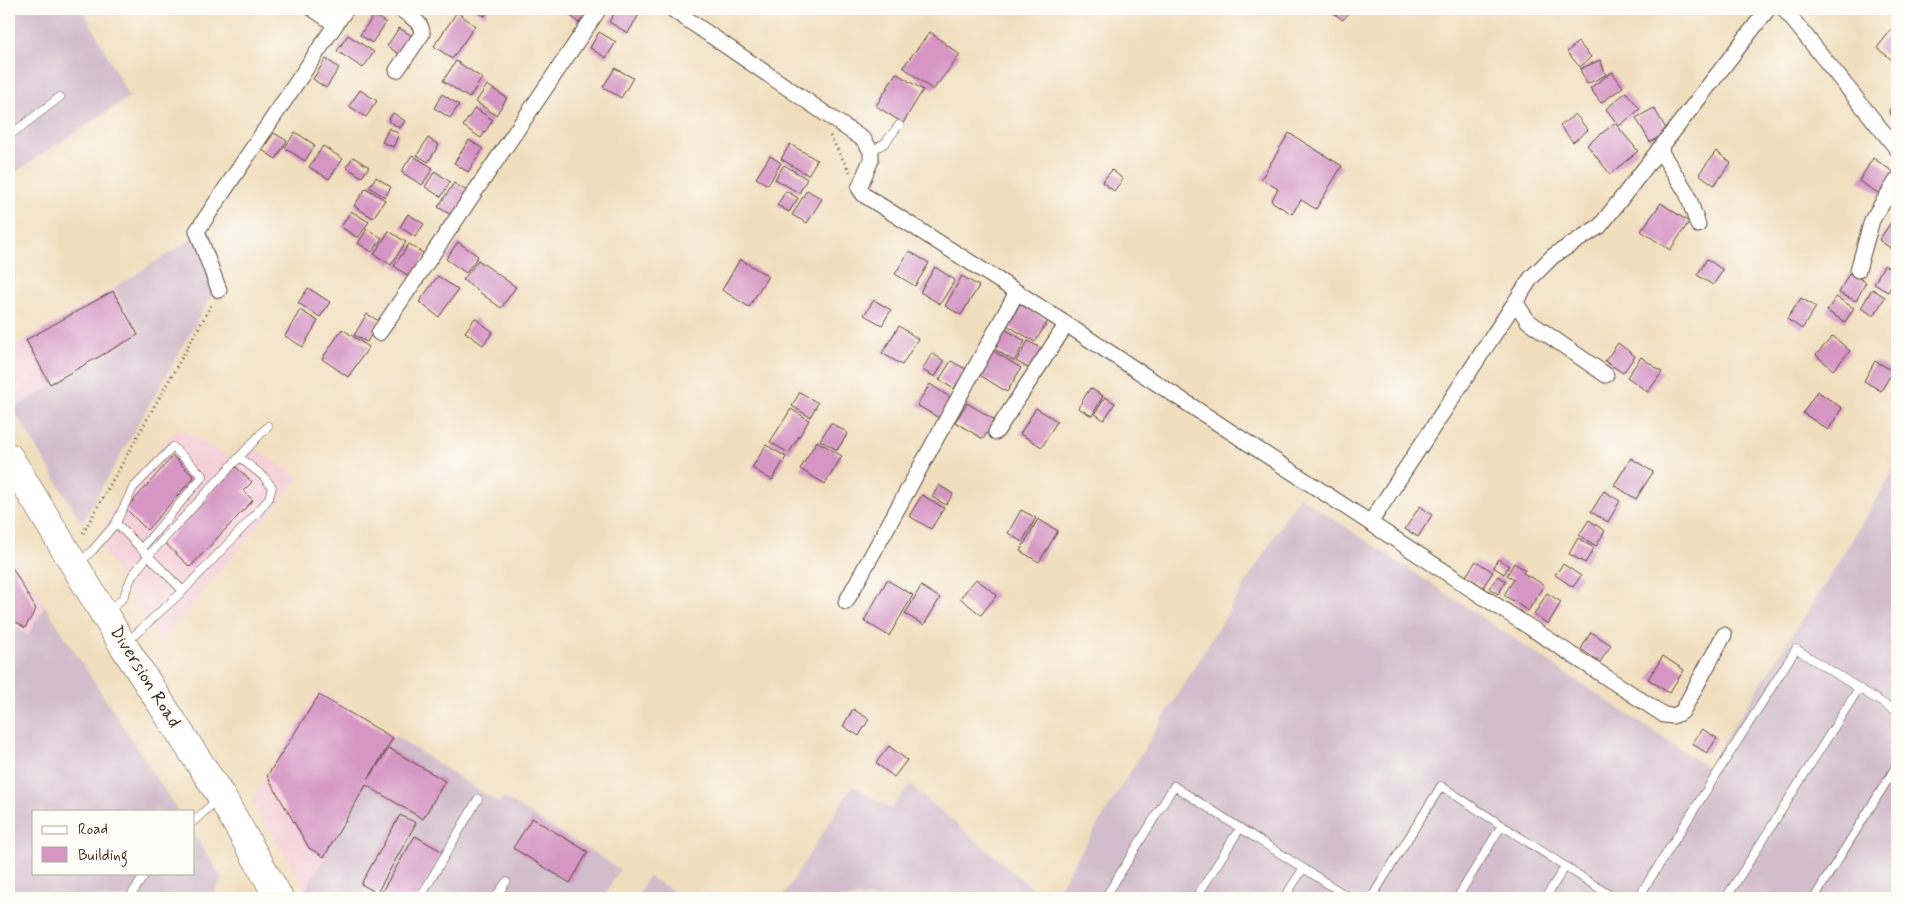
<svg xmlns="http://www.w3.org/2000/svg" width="1906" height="907" viewBox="0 0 1906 907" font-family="Mynerve,sans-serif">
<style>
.built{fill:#f5cfd9}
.industrial{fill:#d1bdcb}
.building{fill:#d596c4}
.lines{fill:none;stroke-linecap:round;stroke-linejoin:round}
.lane-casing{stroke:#564536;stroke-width:9}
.street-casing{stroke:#564536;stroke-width:17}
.highway-casing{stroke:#564536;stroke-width:29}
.path{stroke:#564536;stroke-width:3;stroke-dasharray:1 4;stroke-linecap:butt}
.lane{stroke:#fff;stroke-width:8}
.street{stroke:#fff;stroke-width:15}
.highway{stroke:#fff;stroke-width:28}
.labels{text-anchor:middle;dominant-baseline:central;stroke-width:4.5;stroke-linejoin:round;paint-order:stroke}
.street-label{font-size:18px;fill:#3b2a1e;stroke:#fdfcf7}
</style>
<rect width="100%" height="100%" fill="#fdfcf7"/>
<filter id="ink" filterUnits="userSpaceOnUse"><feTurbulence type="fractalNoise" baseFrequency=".02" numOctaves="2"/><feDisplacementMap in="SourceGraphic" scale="10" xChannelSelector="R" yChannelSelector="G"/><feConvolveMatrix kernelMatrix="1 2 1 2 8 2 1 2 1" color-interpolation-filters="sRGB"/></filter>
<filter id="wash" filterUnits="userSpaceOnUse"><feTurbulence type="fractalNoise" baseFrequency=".0096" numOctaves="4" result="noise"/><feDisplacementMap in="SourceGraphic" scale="20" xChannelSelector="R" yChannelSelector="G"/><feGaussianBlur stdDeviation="1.12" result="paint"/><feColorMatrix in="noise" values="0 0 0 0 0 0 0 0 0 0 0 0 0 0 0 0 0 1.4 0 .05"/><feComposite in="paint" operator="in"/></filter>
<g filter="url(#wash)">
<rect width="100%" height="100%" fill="#f1debe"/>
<path class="built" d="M114,288L140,335L13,409L9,403V349Z
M178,428L231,458L245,443L300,477L160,642L97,540L128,483Z
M9,548L45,606L28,635L9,622Z
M319,690L395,736L306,889L252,800Z"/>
<path class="industrial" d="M9,9H83L129,97L9,176Z
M195,237L215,289L82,523L13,409L139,335L114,288Z
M1897,465V898H1053L1299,496L1707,767L1829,578Z
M45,606L178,811H34V873H194V835L222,878L212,898H9V622L28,635Z
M395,736L499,803L503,797L620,869L603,898H312L306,889Z
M910,785L1044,898H782L852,786L891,809Z
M648,876L685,898H637Z"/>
<g id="blocks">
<path class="building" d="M471,9H489L485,16Z
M562,9H591L579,23Z
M617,9H637L641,11L628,33L609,22Z
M1327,9H1352L1343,20Z
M457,12L475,26L452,59L434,46Z
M374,15L386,23L372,43L360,35Z
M1897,22V61L1896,63L1877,48Z
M399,28L414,37L402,56L387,46Z
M599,32L616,42L606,58L590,48Z
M930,32L960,55L933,90L903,67Z
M348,35L374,52L363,68L337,51Z
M1578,42L1591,57L1580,67L1567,52Z
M326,59L339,68L326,88L313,79Z
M1600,60L1606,75L1587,84L1580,69Z
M456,61L482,78L469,98L443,81Z
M615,68L633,78L621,98L603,87Z
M1612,72L1623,87L1601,103L1590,88Z
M896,73L923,90L903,123L876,106Z
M487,85L507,98L496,115L476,102Z
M360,90L377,101L366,117L349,106Z
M1626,92L1640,109L1619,126L1606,109Z
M442,94L459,105L450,118L434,108Z
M1897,105V117L1894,118L1889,112L1890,108L1892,106Z
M475,108L493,120L481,138L463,126Z
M1654,108L1668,132L1650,142L1636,118Z
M393,113L405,121L400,128L388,121Z
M1575,114L1588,130L1573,142L1560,126Z
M1615,123L1638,151L1610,174L1587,145Z
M389,128L399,134L393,147L382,142Z
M295,132L315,145L305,161L285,148Z
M274,133L287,141L276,159L262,150Z
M1289,133L1342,166L1316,209L1301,200L1292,214L1271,201L1278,189L1261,179Z
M428,138L439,145L428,162L417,155Z
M469,140L483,149L468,172L454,163Z
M790,144L817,160L808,175L781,159Z
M323,146L343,159L329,179L309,167Z
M1716,151L1731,163L1714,185L1699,174Z
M412,155L433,168L422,185L401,172Z
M770,156L781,163L768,185L756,178Z
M353,157L369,167L362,177L346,167Z
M1873,158L1895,173L1881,195L1859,181Z
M784,165L807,179L799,193L775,179Z
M1112,170L1123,179L1114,191L1102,182Z
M435,171L450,182L441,197L425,187Z
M376,177L391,187L385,197L369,187Z
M454,183L470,193L454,217L438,207Z
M366,188L385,200L373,218L354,206Z
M807,190L822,199L807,223L792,215Z
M786,191L798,198L789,212L777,205Z
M1661,203L1689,222L1670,250L1641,231Z
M351,211L369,222L358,238L341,227Z
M408,214L424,224L415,237L400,227Z
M1892,221L1897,225V253L1879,240Z
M367,229L382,238L372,252L358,243Z
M389,231L406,242L391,265L374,254Z
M458,242L478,256L466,273L446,259Z
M409,244L426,255L411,278L394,266Z
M909,251L929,263L915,286L895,274Z
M740,259L768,276L749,307L722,290Z
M1707,259L1723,270L1713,285L1697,275Z
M478,260L516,287L501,308L463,280Z
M1884,265L1897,272V276L1888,292L1874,284Z
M935,267L955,280L940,304L920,292Z
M1849,273L1866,282L1856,301L1839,293Z
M438,276L458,290L439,317L419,302Z
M962,276L979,286L961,315L945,306Z
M308,288L330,302L320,317L298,303Z
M1872,289L1885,297L1874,316L1861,308Z
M113,291L138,335L50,384L26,340Z
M1836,297L1854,308L1845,322L1827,311Z
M1801,298L1816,307L1802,329L1787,319Z
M874,300L891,310L882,325L864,315Z
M1020,304L1048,321L1035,342L1007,325Z
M300,310L318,321L303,347L285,336Z
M367,314L379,321L367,342L354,335Z
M475,318L493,332L483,345L465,332Z
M899,326L918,339L902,365L882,353Z
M1003,328L1025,341L1014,361L991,347Z
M342,329L369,347L348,377L322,359Z
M1833,336L1850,351L1833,370L1816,355Z
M1028,341L1046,351L1034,371L1016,361Z
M1618,343L1635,356L1623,373L1605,361Z
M990,349L1021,368L1007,392L975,372Z
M932,353L944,361L935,377L922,370Z
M1641,357L1662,372L1648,392L1627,377Z
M951,361L966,369L954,389L939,380Z
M1875,361L1893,371L1881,391L1864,381Z
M930,384L951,398L939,418L917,405Z
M1090,388L1103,396L1092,416L1078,408Z
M1817,391L1842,408L1828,430L1803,413Z
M800,392L818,403L810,417L792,406Z
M1105,397L1115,403L1104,420L1095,414Z
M967,403L995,420L983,439L955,422Z
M1036,408L1057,421L1042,447L1020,434Z
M791,409L809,420L789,453L770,442Z
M831,423L848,433L837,450L820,440Z
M817,441L842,456L825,484L800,469Z
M766,445L786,457L772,480L752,468Z
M173,456L194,477L147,530L126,509Z
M1631,458L1653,472L1636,499L1614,485Z
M236,467L252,482L243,491L253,500L190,567L165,543Z
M939,485L953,494L946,505L932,497Z
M1604,491L1620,501L1608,522L1591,512Z
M922,495L944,508L931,529L909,516Z
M1420,506L1432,515L1418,537L1405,529Z
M1021,510L1036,518L1022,542L1008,533Z
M1038,519L1058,531L1039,562L1020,551Z
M1589,520L1605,531L1596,546L1579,535Z
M1578,538L1594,548L1585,563L1569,554Z
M1498,559L1509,566L1504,574L1493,567Z
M1476,561L1493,572L1483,587L1466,576Z
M9,562L36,609L25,628L9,617Z
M1514,563L1525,570L1523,573L1544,585L1528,611L1504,595L1514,579L1507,575Z
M1563,564L1581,576L1573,587L1555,575Z
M1498,576L1506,581L1498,594L1489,588Z
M976,579L997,595L981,615L960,598Z
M887,580L913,595L889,636L864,621Z
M921,586L940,598L924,625L905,614Z
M1547,593L1561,602L1548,624L1534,615Z
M1591,632L1611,645L1600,662L1581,649Z
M1663,656L1684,670L1669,693L1648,679Z
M319,695L393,738L369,778L389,748L445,781L423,819L366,785L324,857L309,848L267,776Z
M853,709L869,719L859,736L843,726Z
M1702,729L1717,738L1707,753L1692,744Z
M889,746L907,760L894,777L876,763Z
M400,815L416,823L377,893L361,884Z
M532,818L588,852L570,883L513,848Z
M415,836L443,852L416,898H378Z"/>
</g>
</g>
<g filter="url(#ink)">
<use href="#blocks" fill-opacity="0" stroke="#564536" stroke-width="1"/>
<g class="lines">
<g class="lane-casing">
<path id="lane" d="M9,136L60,97
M871,151L885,143L899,125
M116,523L183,591
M79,563L93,550L116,523L133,488L173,447L203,476L141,549
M109,611L123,598L132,576L148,556L268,426
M127,642L183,591L258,512L269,498L272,487L264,477L239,457
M194,821L218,799
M129,898L146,873
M420,898L478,799
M495,898L506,882
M1105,898L1174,786L1350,898
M1196,898L1240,828
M1284,898L1303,869
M1371,898L1441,786L1614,898
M1457,898L1502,825
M1545,898L1565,867
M1638,898L1796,649L1897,712
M1726,898L1859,688
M1814,898L1897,765"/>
</g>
<g class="street-casing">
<path id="street" d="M313,9L335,24
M672,9L864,140L871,151V160L859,188L864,195L1017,292L1664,715L1673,716L1682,712L1724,635
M1784,9L1897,149
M397,70L422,34C423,22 408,15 400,9
M1659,149L1687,193L1698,225
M1858,270L1872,220L1897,180
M219,290L197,231L346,9
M1515,302L1528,321L1606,375
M379,333L599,9
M996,432L1066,325
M1370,523L1531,278L1553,256L1600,226L1768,9
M846,602L1017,292"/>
</g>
<g class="highway-casing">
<path id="highway" d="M9,457L123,645L221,796L279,898"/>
</g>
<path class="path" d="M830,136L850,172
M83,533L213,302"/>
<use href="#lane" class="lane"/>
<use href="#street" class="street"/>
<use href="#highway" class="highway"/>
</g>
</g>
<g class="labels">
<g class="street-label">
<text transform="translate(145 677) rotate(58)">Diversion Road</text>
</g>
</g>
<rect width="1906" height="907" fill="none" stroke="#fdfcf7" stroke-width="30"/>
<rect x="32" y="810" width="162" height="65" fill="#fdfcf7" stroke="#afa8a0"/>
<rect x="42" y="826" width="25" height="8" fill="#ffffff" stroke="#afa8a0"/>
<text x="78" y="834" font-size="15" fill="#3b2a1e">Road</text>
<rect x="42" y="847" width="25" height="15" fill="#d596c4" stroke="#afa8a0"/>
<text x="78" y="860" font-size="15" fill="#3b2a1e">Building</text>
</svg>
